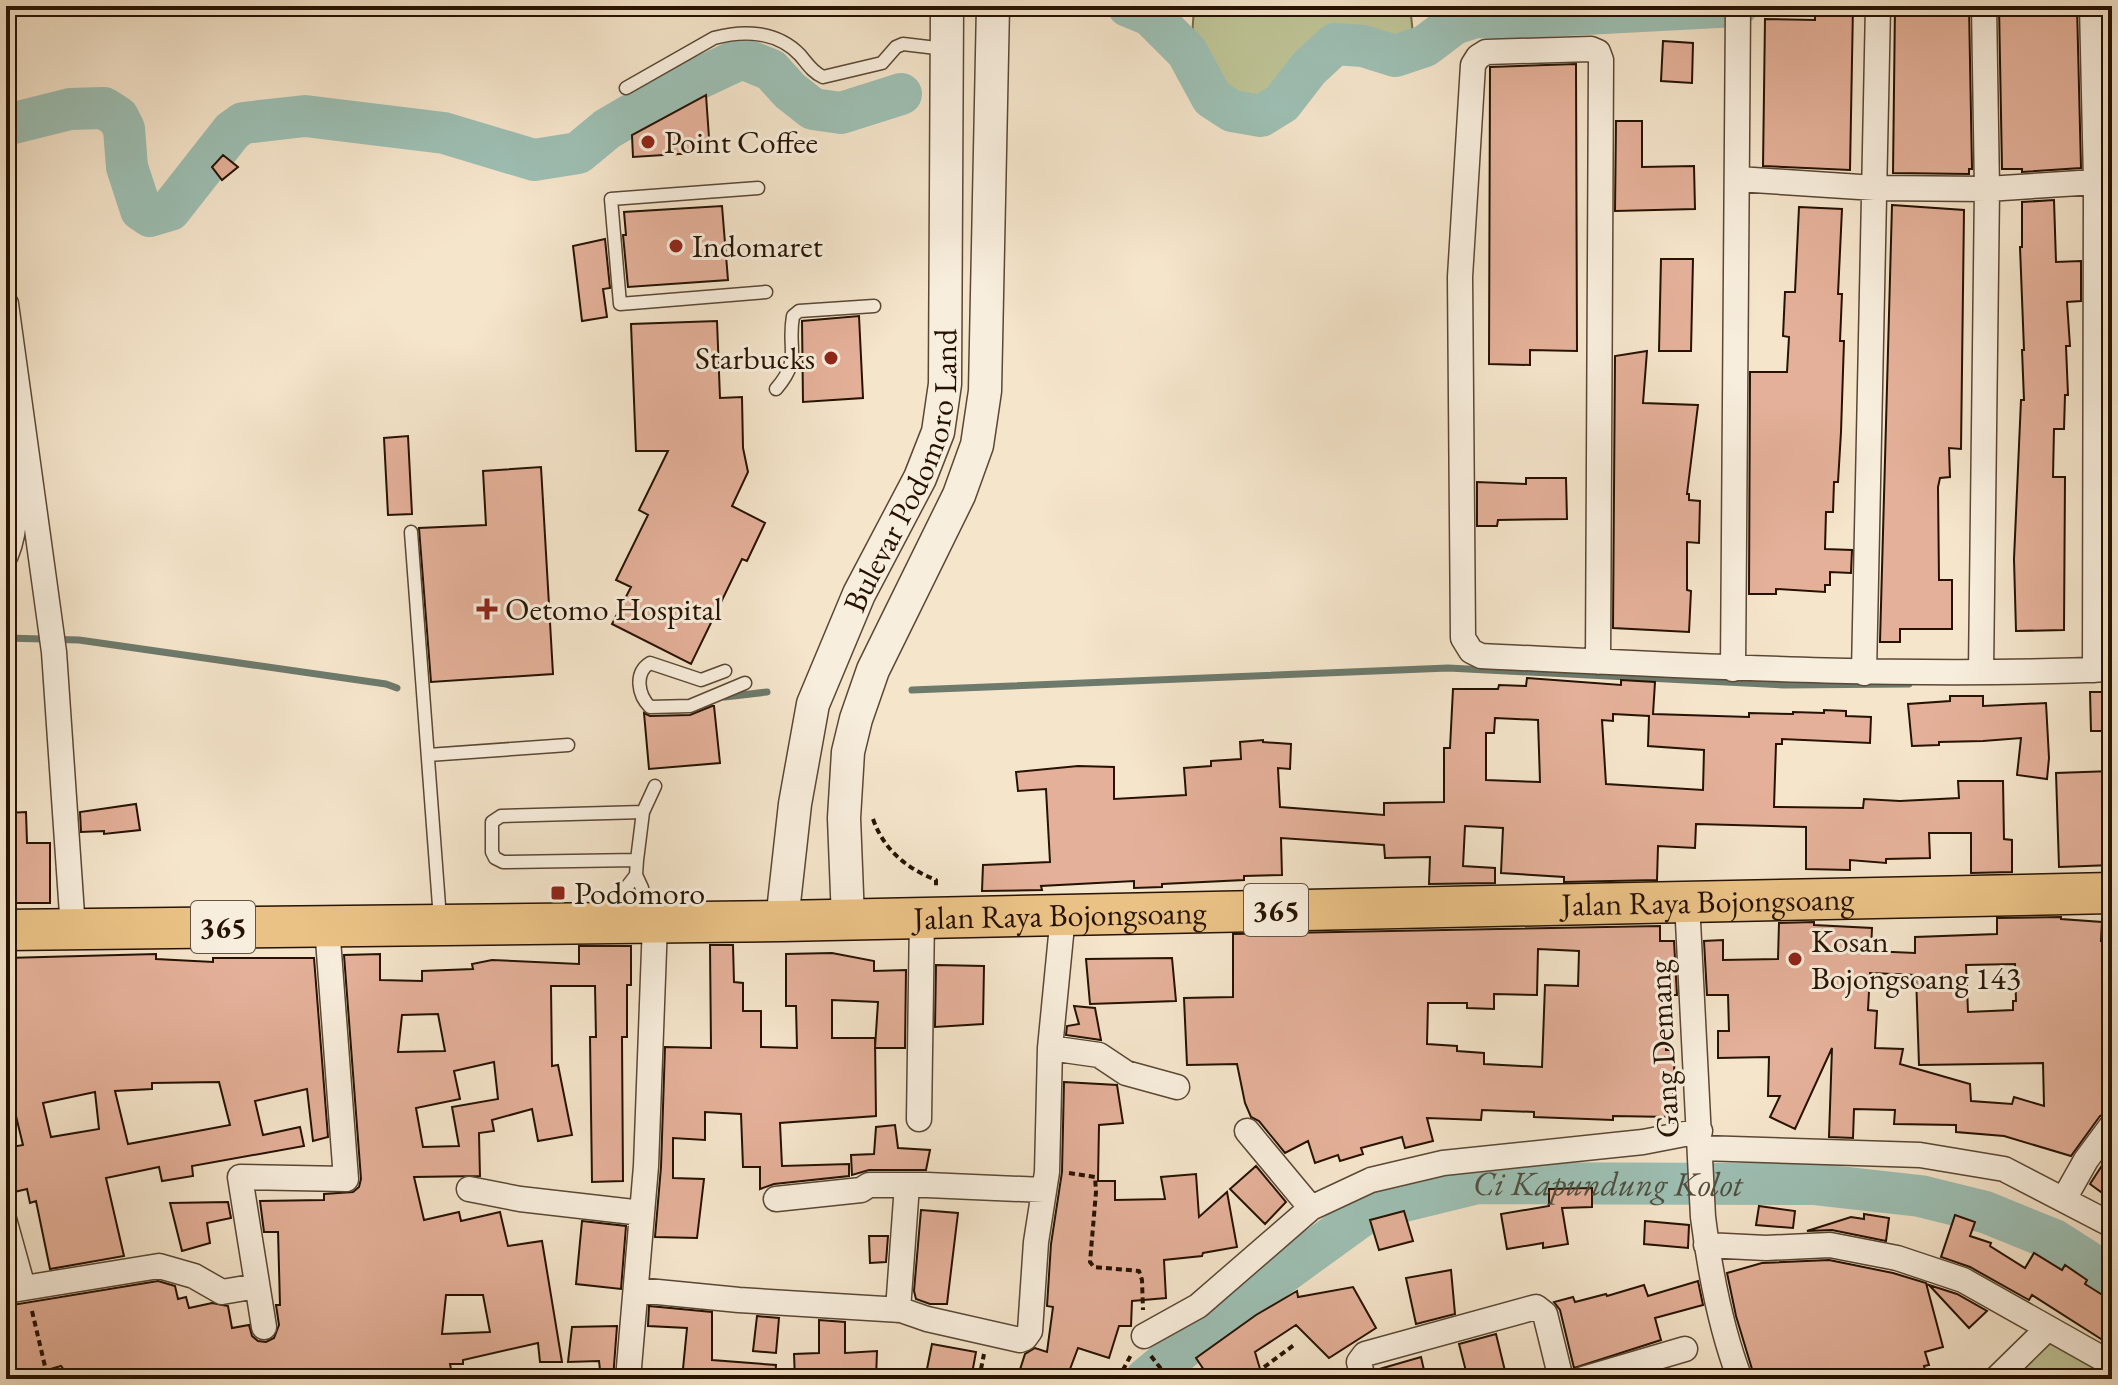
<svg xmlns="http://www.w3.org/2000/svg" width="2118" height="1385" viewBox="0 0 2118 1385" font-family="'EB Garamond',serif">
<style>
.green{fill:#bec496;stroke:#726b4c;stroke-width:2}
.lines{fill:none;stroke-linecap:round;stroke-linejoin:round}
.stream{stroke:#6d7a6c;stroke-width:7}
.river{stroke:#9dbfb3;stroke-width:42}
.building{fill:#e4b099;stroke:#261201;stroke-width:2;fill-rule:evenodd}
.service-casing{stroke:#5a4734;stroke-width:15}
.pedestrian-casing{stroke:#5a4734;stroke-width:21}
.minor-casing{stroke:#5a4734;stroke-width:27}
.tertiary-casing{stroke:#5a4734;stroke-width:35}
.primary-casing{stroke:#261201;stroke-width:43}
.path{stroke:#261201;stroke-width:4;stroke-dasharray:6 4;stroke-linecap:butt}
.service{stroke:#f8eedd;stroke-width:12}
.pedestrian{stroke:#f8eedd;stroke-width:18}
.minor{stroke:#f8eedd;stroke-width:24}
.tertiary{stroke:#f8eedd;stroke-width:32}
.primary{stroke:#eac286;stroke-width:40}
.poi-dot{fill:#8f2418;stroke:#f8eedd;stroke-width:3}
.labels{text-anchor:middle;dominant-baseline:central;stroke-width:6;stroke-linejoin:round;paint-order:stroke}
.shield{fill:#f8eedd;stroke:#655443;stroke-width:2}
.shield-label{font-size:30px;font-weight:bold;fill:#261201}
.poi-label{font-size:32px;fill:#261201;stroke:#f8eedd;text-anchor:start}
.street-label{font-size:32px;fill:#261201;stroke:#f8eedd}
.water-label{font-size:34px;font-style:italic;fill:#504f3f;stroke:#f8eedd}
</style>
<rect width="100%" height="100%" fill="#f5e5cb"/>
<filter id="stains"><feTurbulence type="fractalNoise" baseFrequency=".0025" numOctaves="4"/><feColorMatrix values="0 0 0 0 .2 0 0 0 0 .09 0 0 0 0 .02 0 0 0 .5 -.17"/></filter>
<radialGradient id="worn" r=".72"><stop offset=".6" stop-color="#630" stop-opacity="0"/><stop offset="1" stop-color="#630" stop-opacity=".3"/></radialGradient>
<path class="green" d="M1194,6H1410L1413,34L1427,37L1403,47L1386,45L1356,34L1328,38L1307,51L1292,79L1268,104L1248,109C1224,98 1202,77 1194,50C1190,38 1194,19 1194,6Z
M2052,1336L2112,1372V1379H2006Z"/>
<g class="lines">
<path class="stream" d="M6,638L79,640L386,684L397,688
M912,690L1448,668L1785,685L1909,684
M725,697L767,692"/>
<g class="river">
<path d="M1128,6L1150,15L1187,52L1212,98L1232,111L1261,116L1282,103L1309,68L1335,44L1363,46L1395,56L1425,46L1454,24L1475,17L1510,18L1737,6"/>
<path d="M6,125L70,109L104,108L118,117L124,129L127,167L141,210L150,216L170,210L232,131L243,123L305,116L444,133L534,160L578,153L607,129L672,91L742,58L771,70L790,91L813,109L841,113L901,94"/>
<path id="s1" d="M1146,1379L1211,1325L1371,1209L1477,1183L1813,1184L1920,1196L1985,1212L2054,1240L2112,1277"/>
</g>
</g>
<path class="building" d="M1815,6H1853L1850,170L1763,166L1765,19L1815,20Z
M1895,6H1969L1972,169H1969V174L1893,173Z
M1999,6H2077L2081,168L2022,172V169H2002Z
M2107,6H2112L2111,165Z
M1663,41L1693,43L1692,83L1661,81Z
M1576,64L1577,351L1530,350V365L1489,364L1490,67Z
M706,95L710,152L633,157L632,135Z
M1616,121H1642V167L1694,166L1695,209L1615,211Z
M223,155L238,167L222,180L212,167Z
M2054,200L2056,262L2081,261V301L2067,302L2070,346H2066L2068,395H2065L2064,429H2054L2053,477H2065L2064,630L2016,631L2014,559L2021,400H2024L2022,350H2024L2020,247H2022V202Z
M1892,205L1964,210L1961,449L1949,448L1950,477L1940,478L1938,487L1939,580H1952V629H1900V642H1880Z
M722,206L728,280L628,287L623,235H626L624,212Z
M1799,207L1842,209L1838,294H1842L1840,341H1844L1841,432L1838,482H1834L1833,512H1826L1825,549L1852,550L1851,573L1830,572V585H1825V592L1776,589V594H1749L1750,372H1787L1789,337L1783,336L1785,292H1795Z
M605,239L610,288L603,289L607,317L582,321L573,246Z
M1661,259H1693L1691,351H1659Z
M859,316L863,398L803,402L802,321Z
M717,321L720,398L742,397L743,448L748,472L732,506L765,523L747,561L742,559L691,664L612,624L631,587L616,580L648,515L639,510L668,451H636L631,324Z
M1647,351L1643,403L1698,405L1687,494H1689V500L1700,501L1699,543L1687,542V590L1691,591L1689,632L1613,628L1615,356Z
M408,436L412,514L388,515L384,438Z
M541,467L553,674L431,682L419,528L486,525L483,471Z
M1526,478H1566L1567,519L1498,520L1497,526H1477V482L1526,484Z
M1527,678L1621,685V680L1655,682L1653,714L1749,717V713L1793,714V712L1824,713V710L1846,711V716L1871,717L1870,743L1782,739V744H1776L1774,807L1863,808L1864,799L1900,801L1959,798L1958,781H2003L2004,839L2012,840V872L1971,873V833H1929L1930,858L1886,859V863L1850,860V870L1806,869V827L1696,824L1695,848L1658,846L1657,880L1564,882V877L1501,873L1503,828L1465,826L1463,866L1495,868V883L1429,884L1430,857L1385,858L1384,845L1281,838L1282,875L1244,876V880L1162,884V887L1134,888V881L1041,886L1042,890L982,891L983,865L1050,862L1046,789L1018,791L1016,772L1078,766L1114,767V799L1186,795L1184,768L1211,766V761L1241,759L1240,742L1263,740V742L1291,744L1290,769L1278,768L1280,807L1384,815V803L1444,802V748H1450L1453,689H1498L1499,685L1526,686ZM1613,714L1649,716L1648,746L1704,750L1703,790L1606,784L1602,720L1613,721ZM1495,718L1538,720L1540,782L1486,780V733H1494Z
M2090,692H2112V731H2091Z
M1950,696H1983V706L2046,703L2049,758L2047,779L2017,775L2021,738L1983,741L1939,742V745L1912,746L1908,704L1950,701Z
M712,706H714L720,763L649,769L644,713L650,716L690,715Z
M2112,771V865L2059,867L2056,773Z
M136,804L140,830L104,834V831L81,832L80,812Z
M26,812L27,843H50V903H6V813Z
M2061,917V919L2102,922L2101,941H2112V1110L2100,1116L2071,1156L2004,1136L1956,1132V1125L1894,1124L1895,1110L1854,1109L1853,1138L1829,1137L1832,1048L1795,1129L1770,1117L1780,1096H1768L1769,1057L1718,1058V1031H1729L1728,995H1707L1704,941L1723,940V960L1778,959L1779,923L1814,922V925L1872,928L1871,951L1915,953V937L1997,934V918ZM2015,964L2016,1001H2013V1010L1968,1012L1966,965ZM1870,973L1916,975L1919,1065L2043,1063L2044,1106L2014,1097L2012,1104L1971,1101L1970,1084L1900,1064L1903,1049L1875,1048L1877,1011L1868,1010Z
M1660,926V941H1674L1677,995H1668L1666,1050H1675L1672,1117L1613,1116V1120L1534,1117V1112L1482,1110L1481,1120L1427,1118L1433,1141L1405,1148L1402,1137L1361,1148L1363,1154L1340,1161L1338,1155L1315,1163L1308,1141L1285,1153L1259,1121L1251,1117L1245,1103L1237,1064L1187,1065L1184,998L1233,997V934ZM1538,949L1579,951L1578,986L1545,985L1542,1067L1484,1064V1053L1457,1051V1046L1427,1044L1428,1003H1467V1008L1494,1009V994L1537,995Z
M710,945H733L734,982L743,983V1011H761V1047L797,1048L796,1006H786V954L832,953L874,961V971L906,970L905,1048H875L878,1002L832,1000V1038H875L876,1116L780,1123L782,1166L849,1164V1176L774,1184L760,1189V1167H743L741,1114L705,1112V1140L673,1138V1178L704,1179L697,1238L655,1237L661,1167L665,1047L711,1048Z
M579,946H631V985H627V1037H622L623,1181L592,1182L590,1037H596L595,986H551L552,1066L558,1065L572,1135L538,1141L532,1109L492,1120L494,1131L479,1133L480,1176L414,1177L424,1220L459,1212L461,1221L500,1212L508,1246L542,1241L562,1362H540L538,1343L463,1360V1364H450L453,1379H192L190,1369L103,1373L105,1379H71L61,1366L17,1379H6V1306L158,1281L175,1286L178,1299L186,1297L189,1308L212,1303L228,1306L232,1328L249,1325L252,1336L258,1341L266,1342L274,1338L279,1325L276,1305H280L278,1232H264L260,1201L324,1200V1194L353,1192L359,1187L361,1179L344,955L380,954V980L422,981V971L473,969L472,964L492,960L579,964ZM438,1014L445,1051L398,1052L402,1015ZM494,1062L498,1099L452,1107L459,1146L423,1147L416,1108L460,1099L454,1071ZM446,1295H483L490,1332L442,1334Z
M156,954V959L213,962V958H314L328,1137L313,1141L307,1089L255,1101L263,1135L300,1127L304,1146L192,1166L193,1176L162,1181L159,1167L106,1178L124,1256L50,1269L36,1201L30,1203L27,1189L6,1194V1148L23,1145L6,1075V958ZM219,1082L230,1125L128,1144L115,1091L152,1089V1083ZM95,1092L99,1129L51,1137L43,1103Z
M1172,958L1176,1001L1090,1004L1086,959Z
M936,965L984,966L983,1024L935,1027Z
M1074,1006L1095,1008L1101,1040L1066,1035L1067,1026L1079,1024Z
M1064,1082L1117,1085L1123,1123L1099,1125L1098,1181H1115V1200L1165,1199L1161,1177L1196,1174L1199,1217L1227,1192L1237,1247L1203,1253L1202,1256L1164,1260L1166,1298L1132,1301L1131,1326H1119L1109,1358L1078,1348L1067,1377L1045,1370L1042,1379H1017L1025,1354L1035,1348L1047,1352L1053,1307L1047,1306L1051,1244L1062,1172Z
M895,1125L898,1148L930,1150L926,1170H869L852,1175L851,1155L874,1154L876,1127Z
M2112,1150V1200L2090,1184Z
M1256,1166L1286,1202L1265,1224L1230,1189Z
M1592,1188V1207L1562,1208L1568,1244L1543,1248V1243L1507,1249L1501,1214L1549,1206V1189Z
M228,1202L231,1218L207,1223L210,1243L182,1251L170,1203Z
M1759,1206L1795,1211L1793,1228L1756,1225Z
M921,1210L958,1213L947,1304H930L916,1299L914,1291Z
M1404,1211L1413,1241L1379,1250L1370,1220Z
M1864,1214L1889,1218L1886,1241L1832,1230L1807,1231L1851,1217L1864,1219Z
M1955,1215L1975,1222L1970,1236L1991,1243L1990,1246L2025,1268L2034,1253L2062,1270L2065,1265L2087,1280L2085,1284L2112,1301V1346L2032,1295L2029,1300L1970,1267L1941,1257Z
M582,1221L626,1226L621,1289L576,1284Z
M1645,1221L1689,1225L1688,1248L1644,1244Z
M869,1236H888L886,1262L870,1263Z
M1829,1260L1893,1273L1926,1283L1943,1347L1925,1352L1929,1365L1924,1366L1928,1379H1755L1736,1316L1727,1273L1762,1263Z
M1451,1270L1455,1314L1416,1324L1406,1278Z
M1698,1281L1703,1305L1655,1318L1661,1340L1574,1368L1560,1310L1554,1302L1573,1297L1575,1302L1606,1294L1607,1296L1644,1285L1648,1296Z
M1929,1285L1957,1294L1987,1311L1969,1328Z
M1353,1287L1376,1328L1329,1358L1296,1325L1255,1352L1263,1379H1210L1196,1358L1256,1315L1297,1291L1298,1297Z
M649,1306L712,1312V1360L776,1365L775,1379H682L687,1328L648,1326Z
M757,1316L779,1318L776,1353L753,1351Z
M819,1320L845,1322V1353L877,1351L876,1379H795L794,1354L819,1353Z
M617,1326L613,1379H601L599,1361L568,1362L572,1327Z
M1496,1334L1507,1379H1468L1459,1344Z
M932,1344L976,1352L971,1379H925Z
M1421,1357L1426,1379H1378L1376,1370Z
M1670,1369L1673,1379H1641L1640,1378Z"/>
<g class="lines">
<g class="service-casing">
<path id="service" d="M626,88L714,38C744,30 777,31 800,55C807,63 812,72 823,77L882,63L896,47L903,44L945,49
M758,188L611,199L620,304L766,292
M776,389C802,359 787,350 793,316L799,311L874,306
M411,532L440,919
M725,671L701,680L650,663C634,673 638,695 650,707L690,706L745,683
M428,755L568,745
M637,860L503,862L495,858L492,852V822L501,816L643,812
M625,916L626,888L636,875
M644,918L642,888L636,875L637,860L643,812L655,786"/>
</g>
<g class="pedestrian-casing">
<path id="pedestrian" d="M6,1215L26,1287"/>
</g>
<g class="minor-casing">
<path id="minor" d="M2092,6L2096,182L2095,670
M1738,179L1875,188L1987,189L2111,181
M6,304L54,652L73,929
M6,450C12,487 21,518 6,555
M1598,662L1601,60L1598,52L1591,49L1486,52L1478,57L1473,65L1460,277L1463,638L1471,651L1481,656C1692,666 1900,678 2112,669
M1733,669L1738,6
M1981,672L1987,189L1984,6
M1864,673L1878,6
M1687,902L1703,1217C1710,1272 1720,1327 1740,1379
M1050,1048L1099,1055L1126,1073L1177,1087
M919,1119L922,917
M1247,1131L1311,1208
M1701,1148L1920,1155L2004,1169L2112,1225
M469,1189L520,1199L642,1213
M776,1199L861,1190L869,1185H927L1044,1190
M2064,1199L2086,1160L2112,1125
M1706,1245L1766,1248L1830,1245L1897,1258L1963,1280L2112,1364
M637,1290L739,1300L901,1310L927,1319L1020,1340L1025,1338L1030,1331L1036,1242L1047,1172L1050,1048L1063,915
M6,1291L159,1266L194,1276L222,1292L257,1286
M898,1310L907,1185
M264,1327L240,1177L346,1179L327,926
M1144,1336L1198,1306L1311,1208L1371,1180L1443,1163L1643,1142L1700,1131
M628,1379L646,1166L655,923
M1363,1379L1359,1362L1365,1354L1536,1307L1545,1314L1561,1379
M1583,1379L1685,1349
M1996,1379L2048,1328"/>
</g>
<g class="tertiary-casing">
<g id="tertiary">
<path d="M848,919L844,818L848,752L856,719L873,670L959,495L977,445L985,391L993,6"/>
<path id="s2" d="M782,921L795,804L813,704L859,594L920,478L938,432L945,384L947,6"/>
</g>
</g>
<g class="primary-casing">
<g id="primary">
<path id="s3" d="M6,930L782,921L2112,893"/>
</g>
</g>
<path class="path" d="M873,819C884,850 906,868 936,880V888
M1069,1173L1095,1177L1096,1192L1090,1262L1094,1267L1139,1271L1142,1280L1143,1310
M32,1311L48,1379
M1151,1356L1169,1379
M979,1379L984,1354
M1118,1379L1131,1355
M1248,1379L1294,1345"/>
<use href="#service" class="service"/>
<use href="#pedestrian" class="pedestrian"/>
<use href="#minor" class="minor"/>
<use href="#tertiary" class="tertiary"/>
<use href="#primary" class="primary"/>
</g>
<g class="poi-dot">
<circle cx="648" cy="142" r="8"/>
<circle cx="676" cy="246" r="8"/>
<circle cx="831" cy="358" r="8"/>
<path d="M483 597h8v8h8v8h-8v8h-8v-8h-8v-8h8z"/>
<rect x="550" y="885" width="16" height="16" rx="4"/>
<circle cx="1795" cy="959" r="8"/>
</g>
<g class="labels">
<g class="shield">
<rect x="1244" y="884" width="64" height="52" rx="6"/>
<rect x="191" y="901" width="64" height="52" rx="6"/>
</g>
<g class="shield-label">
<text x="1276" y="910">365</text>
<text x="223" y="927">365</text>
</g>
<g class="poi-label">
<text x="664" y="142">Point Coffee</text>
<text x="692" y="246">Indomaret</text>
<text x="815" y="358" text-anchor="end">Starbucks</text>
<text x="505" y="609">Oetomo Hospital</text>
<text x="574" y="893">Podomoro</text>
<text x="1811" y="941">Kosan<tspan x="1811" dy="37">Bojongsoang 143</tspan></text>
</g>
<g class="street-label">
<text stroke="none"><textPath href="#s2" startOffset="472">Bulevar Podomoro Land</textPath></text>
<text stroke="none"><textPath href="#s3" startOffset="1702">Jalan Raya Bojongsoang</textPath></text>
<text stroke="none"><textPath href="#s3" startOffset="1054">Jalan Raya Bojongsoang</textPath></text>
<text transform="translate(1663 1049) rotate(-93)">Gang Demang</text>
</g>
<g class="water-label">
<text stroke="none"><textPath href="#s1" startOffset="522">Ci Kapundung Kolot</textPath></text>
</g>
</g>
<rect width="2118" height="1385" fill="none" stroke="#f5e5cb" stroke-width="32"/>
<rect x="8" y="8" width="2102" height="1369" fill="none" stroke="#261201" stroke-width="4"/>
<rect x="16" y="16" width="2086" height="1353" fill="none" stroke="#261201" stroke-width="2"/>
<rect width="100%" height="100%" filter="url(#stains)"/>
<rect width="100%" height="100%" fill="url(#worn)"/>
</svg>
